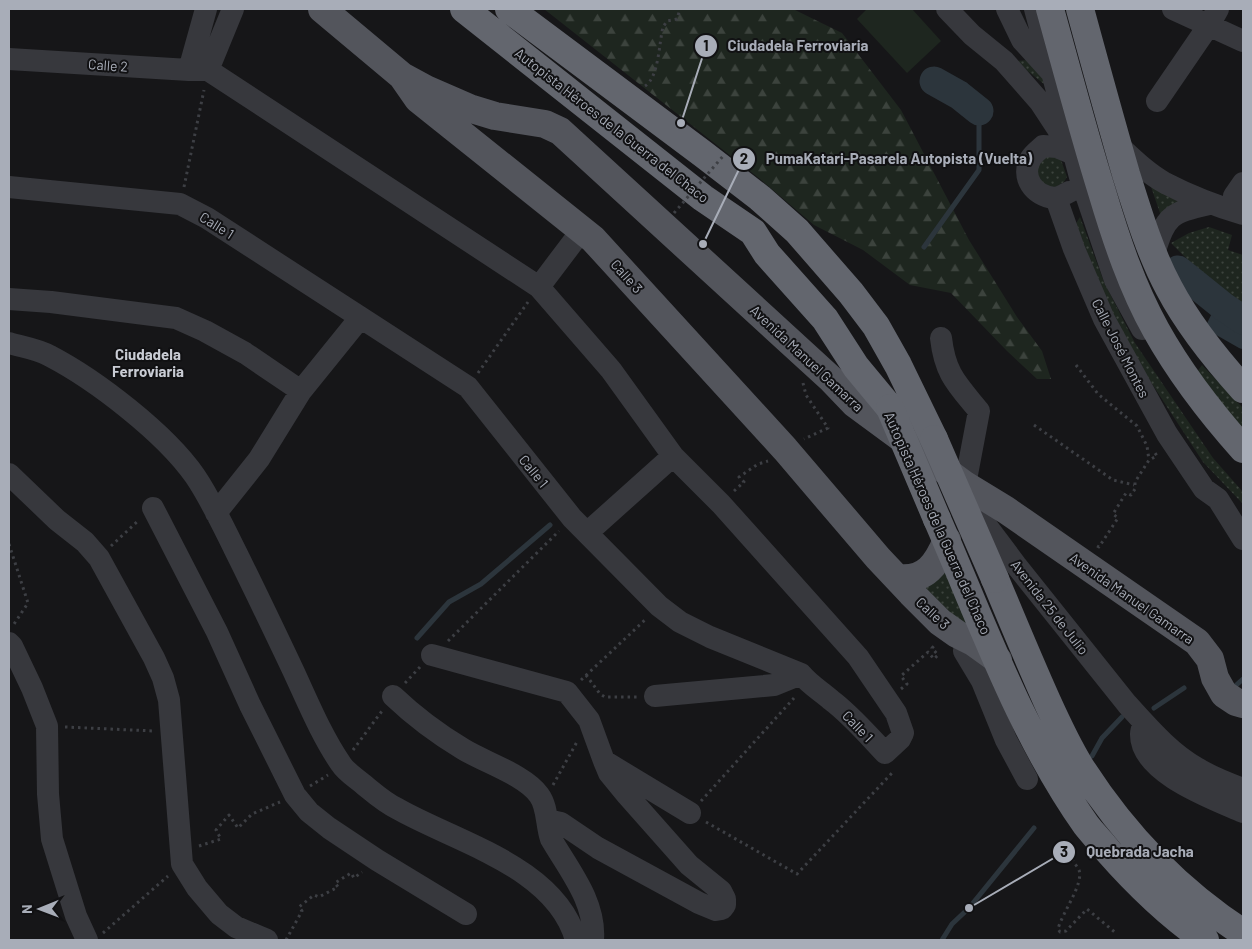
<svg xmlns="http://www.w3.org/2000/svg" width="1252" height="949" viewBox="0 0 1252 949" font-family="Barlow,sans-serif">
<style>
.grass{fill:url(#grass-dots)}
.forest{fill:url(#forest-firs)}
.pitch{fill:#1e261f}
.lines{fill:none;stroke-linecap:round;stroke-linejoin:round}
.stream{stroke:#2c353c;stroke-width:5}
.canal{stroke:#2c353c;stroke-width:16}
.river{stroke:#2c353c;stroke-width:29}
.path{stroke:#3d3f44;stroke-width:3;stroke-dasharray:2.5 4;stroke-linecap:butt}
.minor{stroke:#37383d;stroke-width:22}
.major{stroke:#53555c;stroke-width:28}
.highway{stroke:#63666e;stroke-width:28}
.path-bridge{stroke:#3d3f44;stroke-width:3;stroke-dasharray:2.5 4;stroke-linecap:butt}
.highway-bridge{stroke:#63666e;stroke-width:28}
.labels{text-anchor:middle;dominant-baseline:central;stroke-width:4;stroke-linejoin:round;paint-order:stroke}
.street-label{font-size:14px;fill:#a8adb8;stroke:#111113}
.neighbourhood-label{font-size:15px;font-weight:bold;fill:#c9ccd4;stroke:#111113}
.leader{fill:none;stroke:#a8adb8;stroke-width:2}
.callout-dot{fill:#a8adb8;stroke:#111113;stroke-width:2}
.mark-label{font-size:15px;text-anchor:middle;font-weight:bold;fill:#111}
.callout-label{font-size:15px;text-anchor:middle;font-weight:bold;fill:#a8adb8;stroke:#111113;stroke-width:4;stroke-linejoin:round;paint-order:stroke}
</style>
<defs>
<pattern id="grass-dots" width="8" height="8" patternUnits="userSpaceOnUse" patternTransform="scale(1.25)"><rect width="8" height="8" fill="#1e261f"/><path d="M2 2h.1M6 6h.1" fill="none" stroke="#3c433d" stroke-width="1.8" stroke-linecap="round"/></pattern>
<pattern id="forest-firs" width="22" height="20" patternUnits="userSpaceOnUse" patternTransform="scale(1.25)"><rect width="22" height="20" fill="#1e261f"/><path d="M5 1l3.5 6h-7zM16 11l3.5 6h-7z" fill="#3c433d"/></pattern>
</defs>
<rect width="100%" height="100%" fill="#161618"/>
<path class="grass" d="M1028,60L1044,76L1049,88L1015,61Z
M1043,156L1060,157L1067,177L1064,182L1054,188L1039,185L1035,165Z
M1147,175L1184,197L1161,216Z
M1080,217L1104,282L1135,343L1213,458L1243,492V504L1203,462L1115,327L1075,225Z
M1209,227L1232,235L1228,250L1243,255V306L1202,274L1171,243L1189,233Z
M1202,365L1243,408V430L1197,372Z
M944,568L970,627L967,628L920,585Z"/>
<path class="forest" d="M544,9H793L842,33L901,110L969,240L1017,317L1042,351L1051,379H1037L1007,351L951,293L910,285L863,250L814,225L760,179Z"/>
<path class="pitch" d="M867,9H912L941,41L907,73L857,19Z"/>
<g class="lines">
<path class="stream" d="M924,247L979,170V111
M417,638L449,602L481,584L550,525
M1230,687L1233,688L1243,679
M1154,708L1184,688
M1092,756L1102,738L1122,717
M942,940L952,924L969,908L1034,828"/>
<path class="canal" d="M1224,307L1215,325L1243,341"/>
<path class="river" d="M934,81L959,95L979,111
M1178,270L1224,307L1243,320"/>
<path class="path" d="M645,86C659,77 659,43 663,27L667,21L677,19L680,9
M184,187L204,90
M1076,365L1098,394L1137,426L1147,446L1149,460
M478,373L528,302
M803,383L806,395L828,428L804,439
M1034,425L1113,480L1134,485
M734,491L744,482L739,477L758,464L768,461
M9,544L28,603L12,627
M111,546L139,520
M1097,546L1099,547L1118,518L1113,514L1126,493L1131,495L1135,489V482L1149,460L1157,456L1155,453
M448,641L559,531
M586,675L600,694L605,697H637
M581,680L647,618
M405,683L420,667
M901,689L907,684L901,676L928,652L934,659L938,655L932,648L935,645
M65,727L154,731
M353,750L382,711
M553,785L578,740
M310,786L328,775
M701,801L794,698
M706,822L797,874L892,773L891,771
M199,846L221,839L216,830L229,815L238,828L252,814L280,802
M1072,859C1074,863 1077,866 1079,870C1084,884 1062,913 1058,929L1060,932L1066,931L1087,909L1117,934
M103,933L168,876
M286,940L302,911L299,907L314,895L319,897L338,887L335,883L351,873L354,878L362,872"/>
<path class="minor" d="M947,9L972,35L1004,61L1040,102L1063,137
M1007,9L1022,40L1052,73
M1035,9L1080,177L1115,280L1142,329
M1173,9L1243,41
M9,59L189,70H208
M189,70L206,9
M208,70L233,9
M1157,101L1209,25L1218,9
M1117,144C1132,158 1147,173 1165,183C1190,196 1216,206 1243,214
M9,187L180,204L207,218L468,387L572,518L659,606L680,622L710,637L801,674C810,685 821,691 831,700C851,715 868,735 885,753L900,739L903,733L896,713L858,657L721,504L673,456L611,370L539,287L208,70
M1069,192C1065,194 1059,198 1054,198C1034,196 1020,177 1031,158C1034,153 1039,150 1043,146L1057,147L1074,154
M1234,196L1243,183
M1056,198L1074,249L1104,319L1167,434L1204,489L1218,499L1243,539
M1154,254C1166,215 1170,213 1209,204
M539,287L582,230
M9,299L51,302L176,318L205,331L245,353L301,391
M941,338C945,374 957,384 979,411L965,485L980,517L1016,565L1127,704C1148,727 1170,753 1197,768C1211,777 1227,783 1243,789
M9,343C22,347 38,349 50,356C96,380 165,433 195,476C210,498 222,524 234,548C254,588 273,628 292,668C307,700 321,735 341,764C346,772 356,778 363,784C374,793 385,803 398,809C456,842 556,867 576,940
M9,474L57,520L85,542L99,558L154,658L163,678L169,700L182,864L197,888L219,914L236,927L267,940
M153,508L217,632L250,705L295,795L309,812L329,828L377,860L466,914
M216,513L259,459L301,391L360,318
M587,533L673,456
M966,638L964,651L982,681L1006,740L1027,779
M9,643L12,646L32,688L47,726L48,794L52,839L76,916L87,940
M432,655L567,692L589,720L604,761L690,813
M393,696C414,716 438,734 463,749C484,762 525,775 539,795C548,807 546,825 551,839C569,870 596,902 593,940
M655,696L774,685L801,674
M1144,723C1143,726 1141,730 1141,734C1140,773 1214,799 1243,812
M547,820L561,823L598,848L699,903L716,910L722,909L725,905V899L721,891L689,865L627,795L609,773L604,761"/>
<path class="major" d="M322,9L402,76L418,99L593,239L785,449L878,558L911,593L940,622L957,634L973,642L998,660
M402,76L426,89L472,109L495,116L545,124L560,131L832,380L855,404L965,485L1006,510L1197,642L1210,659L1215,678L1224,694L1236,702L1243,704
M898,578C926,581 937,564 947,540"/>
<path class="highway" d="M464,9L703,198L753,232L767,254L825,319L856,367L890,408
M509,9L703,154L760,198L797,231L851,293L876,326L898,365L934,439
M1050,9C1067,70 1083,131 1102,192C1116,239 1132,287 1156,330C1180,373 1210,412 1243,449
M1080,9C1095,64 1110,119 1126,174C1138,212 1150,253 1169,288C1189,326 1215,358 1243,389
M937,519C982,622 1021,733 1086,825C1093,834 1101,842 1108,851C1137,884 1169,915 1205,940
M995,579C1012,620 1029,661 1047,701C1057,723 1067,745 1080,766C1122,832 1177,890 1243,933"/>
<path class="path-bridge" d="M674,213L724,155"/>
<path class="highway-bridge" d="M890,408L937,519
M934,439L995,579"/>
</g>
<g class="labels">
<g class="street-label">
<text transform="translate(108 65) rotate(4)">Calle 2</text>
<text transform="translate(612 125) rotate(38)">Autopista Héroes de la Guerra del Chaco</text>
<text transform="translate(217 225) rotate(32)">Calle 1</text>
<text transform="translate(627 276) rotate(48)">Calle 3</text>
<text transform="translate(1121 348) rotate(63)">Calle José Montes</text>
<text transform="translate(807 358) rotate(43)">Avenida Manuel Gamarra</text>
<text transform="translate(534 471) rotate(51)">Calle 1</text>
<text transform="translate(938 523) rotate(66)">Autopista Héroes de la Guerra del Chaco</text>
<text transform="translate(1132 598) rotate(35)">Avenida Manuel Gamarra</text>
<text transform="translate(1050 607) rotate(52)">Avenida 25 de Julio</text>
<text transform="translate(933 613) rotate(43)">Calle 3</text>
<text transform="translate(858 726) rotate(46)">Calle 1</text>
</g>
<g class="neighbourhood-label">
<text x="148" y="354">Ciudadela<tspan x="148" dy="17">Ferroviaria</tspan></text>
</g>
</g>
<path class="leader" d="M681 123L706 46M703 244L744 159M969 908L1064 852"/>
<g class="callout-dot">
<circle cx="681" cy="123" r="5"/>
<circle cx="703" cy="244" r="5"/>
<circle cx="969" cy="908" r="5"/>
<circle cx="706" cy="46" r="12"/>
<circle cx="744" cy="159" r="12"/>
<circle cx="1064" cy="852" r="12"/>
</g>
<g class="mark-label">
<text x="706" y="51">1</text>
<text x="744" y="164">2</text>
<text x="1064" y="857">3</text>
</g>
<g class="callout-label">
<text x="798" y="51">Ciudadela Ferroviaria</text>
<text x="899" y="164">PumaKatari-Pasarela Autopista (Vuelta)</text>
<text x="1140" y="857">Quebrada Jacha</text>
</g>
<rect width="1252" height="949" fill="none" stroke="#a8adb8" stroke-width="20"/>
<g transform="translate(40 909) rotate(269)" stroke="#111113" stroke-width="4" paint-order="stroke">
<path d="M0-4L9 19L0 12L-9 19Z" fill="#a8adb8"/>
<text y="-8" font-size="14" font-weight="bold" text-anchor="middle" fill="#a8adb8">N</text>
</g>
</svg>
